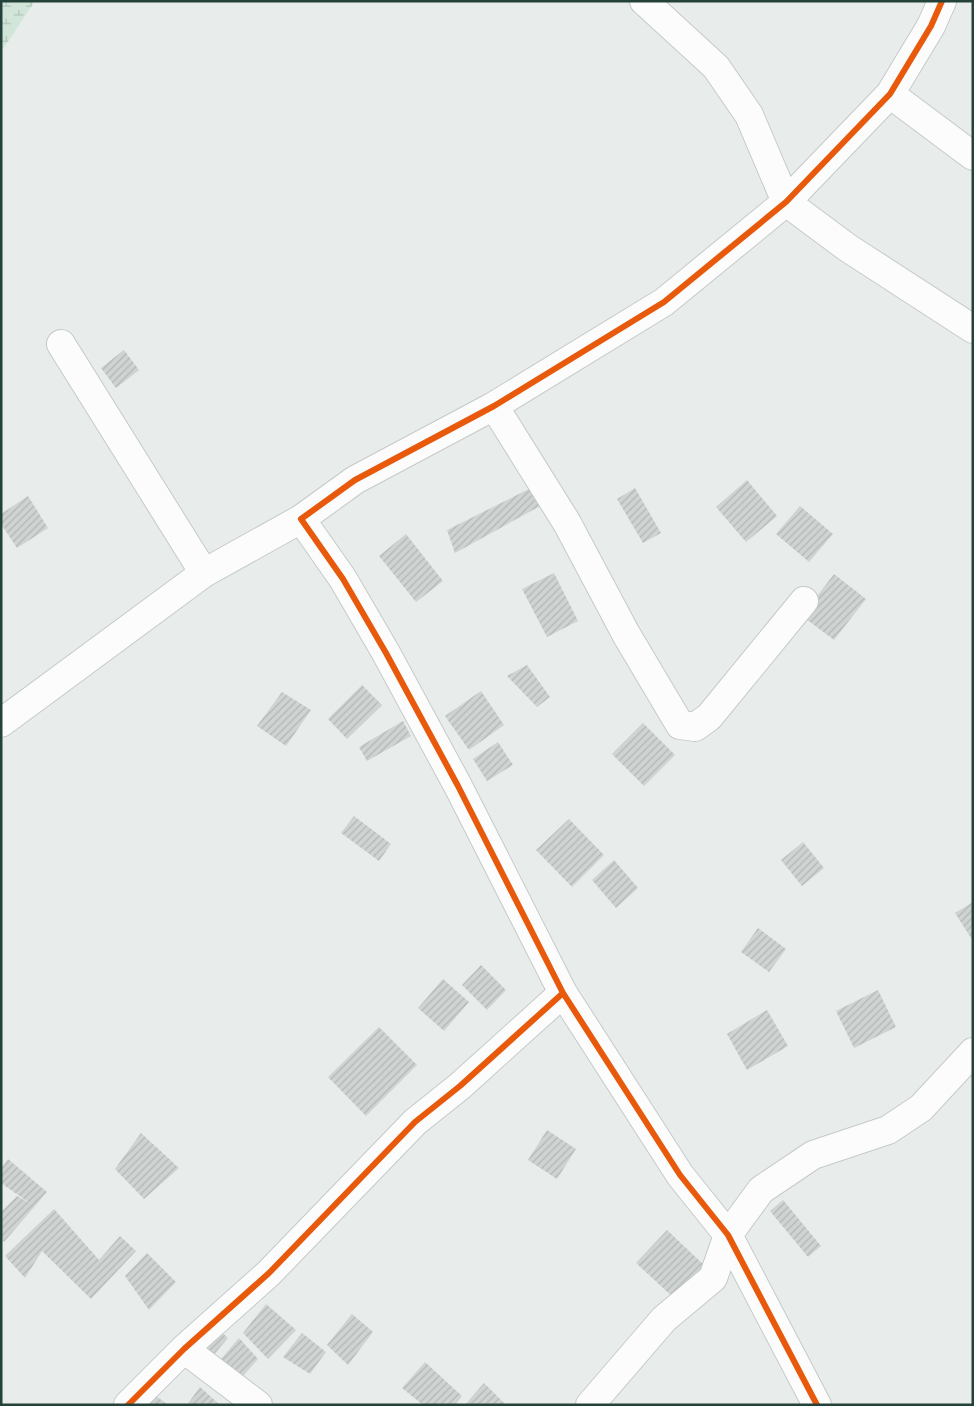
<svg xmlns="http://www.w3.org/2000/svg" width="974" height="1406" viewBox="0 0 974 1406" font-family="'Public Sans',sans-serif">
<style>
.wetland{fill:url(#wetland-marsh)}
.building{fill:url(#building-hatch)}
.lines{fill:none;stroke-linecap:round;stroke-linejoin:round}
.minor-casing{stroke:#c5cac8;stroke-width:30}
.minor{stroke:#fcfcfc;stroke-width:28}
.cycleway-casing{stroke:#f7fbf9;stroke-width:9}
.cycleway{stroke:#e8590c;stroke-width:6}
</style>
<defs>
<pattern id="wetland-marsh" width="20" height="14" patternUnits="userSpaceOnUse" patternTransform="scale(1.25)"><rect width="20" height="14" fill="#d1e6d8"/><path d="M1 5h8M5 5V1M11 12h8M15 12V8" fill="none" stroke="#b3c6ba"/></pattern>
<pattern id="building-hatch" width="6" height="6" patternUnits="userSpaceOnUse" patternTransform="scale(1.25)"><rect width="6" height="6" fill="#cfd4d2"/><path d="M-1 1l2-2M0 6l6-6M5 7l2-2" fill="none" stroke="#b2b7b5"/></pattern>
</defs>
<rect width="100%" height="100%" fill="#e8edeb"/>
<path class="wetland" d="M1,1H35L1,52Z"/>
<path class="building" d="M124,350L139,370L116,388L101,368Z
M747,480L777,516L746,542L716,507Z
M531,488L542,505L455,553L447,530Z
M635,488L661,533L643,543L617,499Z
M28,496L48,528L17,548L1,524V514Z
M800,506L833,534L809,562L776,534Z
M406,534L443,581L416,602L379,556Z
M554,573L578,621L547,637L522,589Z
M834,574L866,599L834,640L802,616Z
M527,665L550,697L537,707L507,676Z
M362,685L382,705L347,739L328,719Z
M481,691L504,725L469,750L445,716Z
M282,692L311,710L286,746L257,726Z
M403,721L411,736L367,761L359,747Z
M643,723L675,755L644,786L612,754Z
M498,742L513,765L487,781L473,759Z
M354,816L391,844L379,861L341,833Z
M569,819L604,855L572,887L536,850Z
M803,842L824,868L802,886L781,860Z
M614,860L638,888L616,908L592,880Z
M973,902V941L955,913Z
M758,928L786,949L769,972L741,952Z
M481,965L506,990L487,1010L462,985Z
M443,979L469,1002L444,1031L418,1008Z
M878,990L896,1027L854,1048L836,1011Z
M767,1010L788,1046L747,1070L727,1034Z
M379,1027L417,1065L366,1116L328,1077Z
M547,1130L576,1149L557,1179L528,1160Z
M141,1133L179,1168L144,1199L115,1169Z
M8,1159L47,1192L4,1242L1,1238V1212L17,1196L31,1204L1,1183V1169Z
M783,1200L821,1246L808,1257L770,1211Z
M54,1209L99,1260L120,1236L136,1251L91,1299L42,1251L25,1278L5,1256Z
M667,1230L705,1266L674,1298L636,1263Z
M147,1253L176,1282L149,1310L125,1276Z
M266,1304L296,1330L268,1359L243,1333Z
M352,1314L373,1332L348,1365L327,1345Z
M218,1329L228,1338L211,1358L201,1348Z
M302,1333L326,1352L310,1374L283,1357Z
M239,1338L258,1359L236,1384L215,1366Z
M425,1362L462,1396L455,1405H423L402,1388Z
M484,1383L506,1405H465Z
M200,1387L220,1405H187Z
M155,1395L168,1405H145Z"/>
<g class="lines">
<g class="minor-casing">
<path id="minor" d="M644,1L716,67L749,115L786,202L848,248L973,329
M890,94L973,156
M61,344L204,573
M494,406L567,523L626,634L680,725L695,727L709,717L804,601
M1,723L204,573L301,519
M184,1349L258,1405
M128,1405L184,1349L269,1273L415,1122L460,1086L563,993
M590,1405L664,1319L713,1278L728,1235L761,1190L813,1155L888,1130L921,1108L973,1052
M817,1405L728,1235L680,1175L563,993L458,786L386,653L343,579L301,519L355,480L494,406L664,302L786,202L890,94L931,26L942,1"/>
</g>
<use href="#minor" class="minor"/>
<g class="cycleway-casing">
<path id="cycleway" d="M128,1405L184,1349L269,1273L415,1122L460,1086L563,993
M817,1405L728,1235L680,1175L563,993L458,786L386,653L343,579L301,519L355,480L494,406L664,302L786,202L890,94L931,26L942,1"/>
</g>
<use href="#cycleway" class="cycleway"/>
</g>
<rect width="974" height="1406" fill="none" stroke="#24423a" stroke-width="5"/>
</svg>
